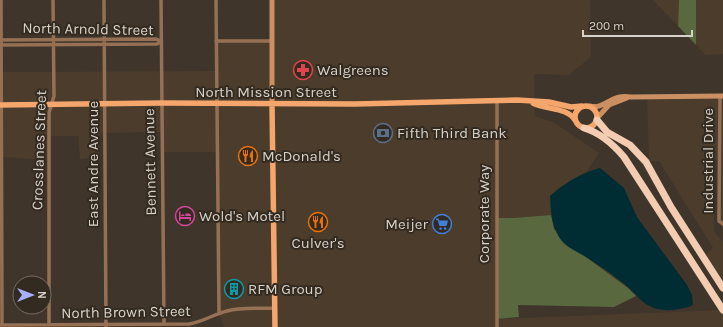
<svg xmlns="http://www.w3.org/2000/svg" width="723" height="327" viewBox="0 0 723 327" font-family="Karla,sans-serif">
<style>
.built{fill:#4b3c2c;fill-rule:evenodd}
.green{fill:#59683f}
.water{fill:#002d34}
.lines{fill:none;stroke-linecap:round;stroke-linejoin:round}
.street{stroke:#967054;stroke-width:3.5}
.secondary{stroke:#cc8f62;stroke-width:5}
.primary{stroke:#f5a66c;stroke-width:5.5}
.highway{stroke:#f3ccb2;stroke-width:7}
.labels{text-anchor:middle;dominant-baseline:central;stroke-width:4;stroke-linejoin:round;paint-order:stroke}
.street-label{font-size:15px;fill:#d7d1ca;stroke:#342b20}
.poi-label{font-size:15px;fill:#d7d1ca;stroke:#342b20;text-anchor:start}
</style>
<rect width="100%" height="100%" fill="#3f352a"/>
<path class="built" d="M272,0H590L591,57L569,75L534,74L535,116L553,122L565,130L599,153L587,171L559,188L550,196L551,215L513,218H496L497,319L723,310V327H224L219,313L217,152H162V132L100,133L99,157L80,159L78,136H50L49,160L2,157L0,72L216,71V41H272Z
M653,0H679L678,26Z
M696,0H723V54L706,55L696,45Z
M723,96V286L703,257L713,248L659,161H649L647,97ZM713,159H719V221L722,224L723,242L714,231Z"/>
<path class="green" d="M679,0H696V45L678,26Z
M551,215L554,229L586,257L628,288L636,296L614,307L518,305L519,317L497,319L496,218H513Z"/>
<path class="water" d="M600,168L624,188L637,217L687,285L692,295L693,305C681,310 667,312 654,308C643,304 636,295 628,287C615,276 600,266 586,257C576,251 565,247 559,237C551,224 551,211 550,196C565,183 581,173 600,168Z"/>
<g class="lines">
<path class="street" d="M1,0L2,325
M104,0L106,327
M161,0L164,324
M216,0L219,313
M0,40L156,39L161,41
M216,41H272
M1,45L157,44L161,41
M720,96L719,214V221L723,224
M497,100V327
M1,325L189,324C203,322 214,314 227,311C242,307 259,309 274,308
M49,325V113L54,96L53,0"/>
<path class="secondary" d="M272,0V104
M590,106C605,110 611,93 631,97L723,96
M598,117L609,105L627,98"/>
<path class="primary" d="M533,103C546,110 567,107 575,120
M272,104L275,327
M0,105L162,103L355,104L517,100L549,102L571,107L582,106
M575 117a11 11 0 1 1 22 0a11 11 0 1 1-22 0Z"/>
<path class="highway" d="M597,120L607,132L630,145L646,162L671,207L723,288
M584,128C601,133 613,144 624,157L723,310"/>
</g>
<defs>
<g id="pharmacy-ring" transform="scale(1)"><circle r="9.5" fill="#342b20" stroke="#e0444e" stroke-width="1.5"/><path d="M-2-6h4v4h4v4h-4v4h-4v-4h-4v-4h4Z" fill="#e0444e"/></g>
<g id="bank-ring" transform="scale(1)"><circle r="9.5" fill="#342b20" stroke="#5c6f8a" stroke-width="1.5"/><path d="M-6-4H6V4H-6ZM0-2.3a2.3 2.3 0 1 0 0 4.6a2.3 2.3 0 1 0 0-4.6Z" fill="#5c6f8a"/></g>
<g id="restaurant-ring" transform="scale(1)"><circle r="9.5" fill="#342b20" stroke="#e8710a" stroke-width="1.5"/><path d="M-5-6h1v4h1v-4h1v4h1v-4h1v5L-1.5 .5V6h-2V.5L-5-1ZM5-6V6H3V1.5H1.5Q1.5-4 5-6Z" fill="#e8710a"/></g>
<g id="hotel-ring" transform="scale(1)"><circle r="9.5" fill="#342b20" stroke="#d1479c" stroke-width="1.5"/><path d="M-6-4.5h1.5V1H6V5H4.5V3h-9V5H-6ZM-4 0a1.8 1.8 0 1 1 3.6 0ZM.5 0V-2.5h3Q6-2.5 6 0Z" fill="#d1479c"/></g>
<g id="supermarket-ring" transform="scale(1)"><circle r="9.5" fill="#342b20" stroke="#3f7fe0" stroke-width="1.5"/><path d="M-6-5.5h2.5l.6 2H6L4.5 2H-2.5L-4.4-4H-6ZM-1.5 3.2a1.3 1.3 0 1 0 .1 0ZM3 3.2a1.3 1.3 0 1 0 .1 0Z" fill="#3f7fe0"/></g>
<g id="building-ring" transform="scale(1)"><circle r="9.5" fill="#342b20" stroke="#0f9aa8" stroke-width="1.5"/><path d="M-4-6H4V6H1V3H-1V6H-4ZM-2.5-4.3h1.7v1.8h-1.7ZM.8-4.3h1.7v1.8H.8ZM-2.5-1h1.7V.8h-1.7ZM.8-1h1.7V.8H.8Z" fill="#0f9aa8"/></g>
</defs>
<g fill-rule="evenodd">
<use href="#pharmacy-ring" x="303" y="70"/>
<use href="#bank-ring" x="383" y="133"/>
<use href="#restaurant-ring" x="248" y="156"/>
<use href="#hotel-ring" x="185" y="216"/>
<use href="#restaurant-ring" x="318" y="222"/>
<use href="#supermarket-ring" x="442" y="224"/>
<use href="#building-ring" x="234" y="289"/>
</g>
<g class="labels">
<g class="street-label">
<text transform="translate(88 29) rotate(1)">North Arnold Street</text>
<text x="266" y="92">North Mission Street</text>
<text transform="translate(39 150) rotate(-88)">Crosslanes Street</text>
<text transform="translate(708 161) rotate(-90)">Industrial Drive</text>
<text transform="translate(150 162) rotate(-91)">Bennett Avenue</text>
<text transform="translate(93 164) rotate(-90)">East Andre Avenue</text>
<text transform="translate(484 214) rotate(-90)">Corporate Way</text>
<text transform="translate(126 312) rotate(-1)">North Brown Street</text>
</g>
<g class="poi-label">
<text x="317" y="70">Walgreens</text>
<text x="397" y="133">Fifth Third Bank</text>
<text x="262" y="156">McDonald's</text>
<text x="199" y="216">Wold's Motel</text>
<text x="428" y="224" text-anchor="end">Meijer</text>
<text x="318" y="243" text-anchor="middle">Culver's</text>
<text x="248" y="289">RFM Group</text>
</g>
</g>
<g transform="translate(32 295) rotate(90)"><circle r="19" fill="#342b20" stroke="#756d64"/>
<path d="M0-3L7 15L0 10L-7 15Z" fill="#a8b0fc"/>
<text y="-6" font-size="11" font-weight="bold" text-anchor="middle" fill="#d7d1ca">N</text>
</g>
<path d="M583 30v6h109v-6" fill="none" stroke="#d7d1ca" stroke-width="2"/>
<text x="589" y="30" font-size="12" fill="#d7d1ca" stroke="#342b20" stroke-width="3" paint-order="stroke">200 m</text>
</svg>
